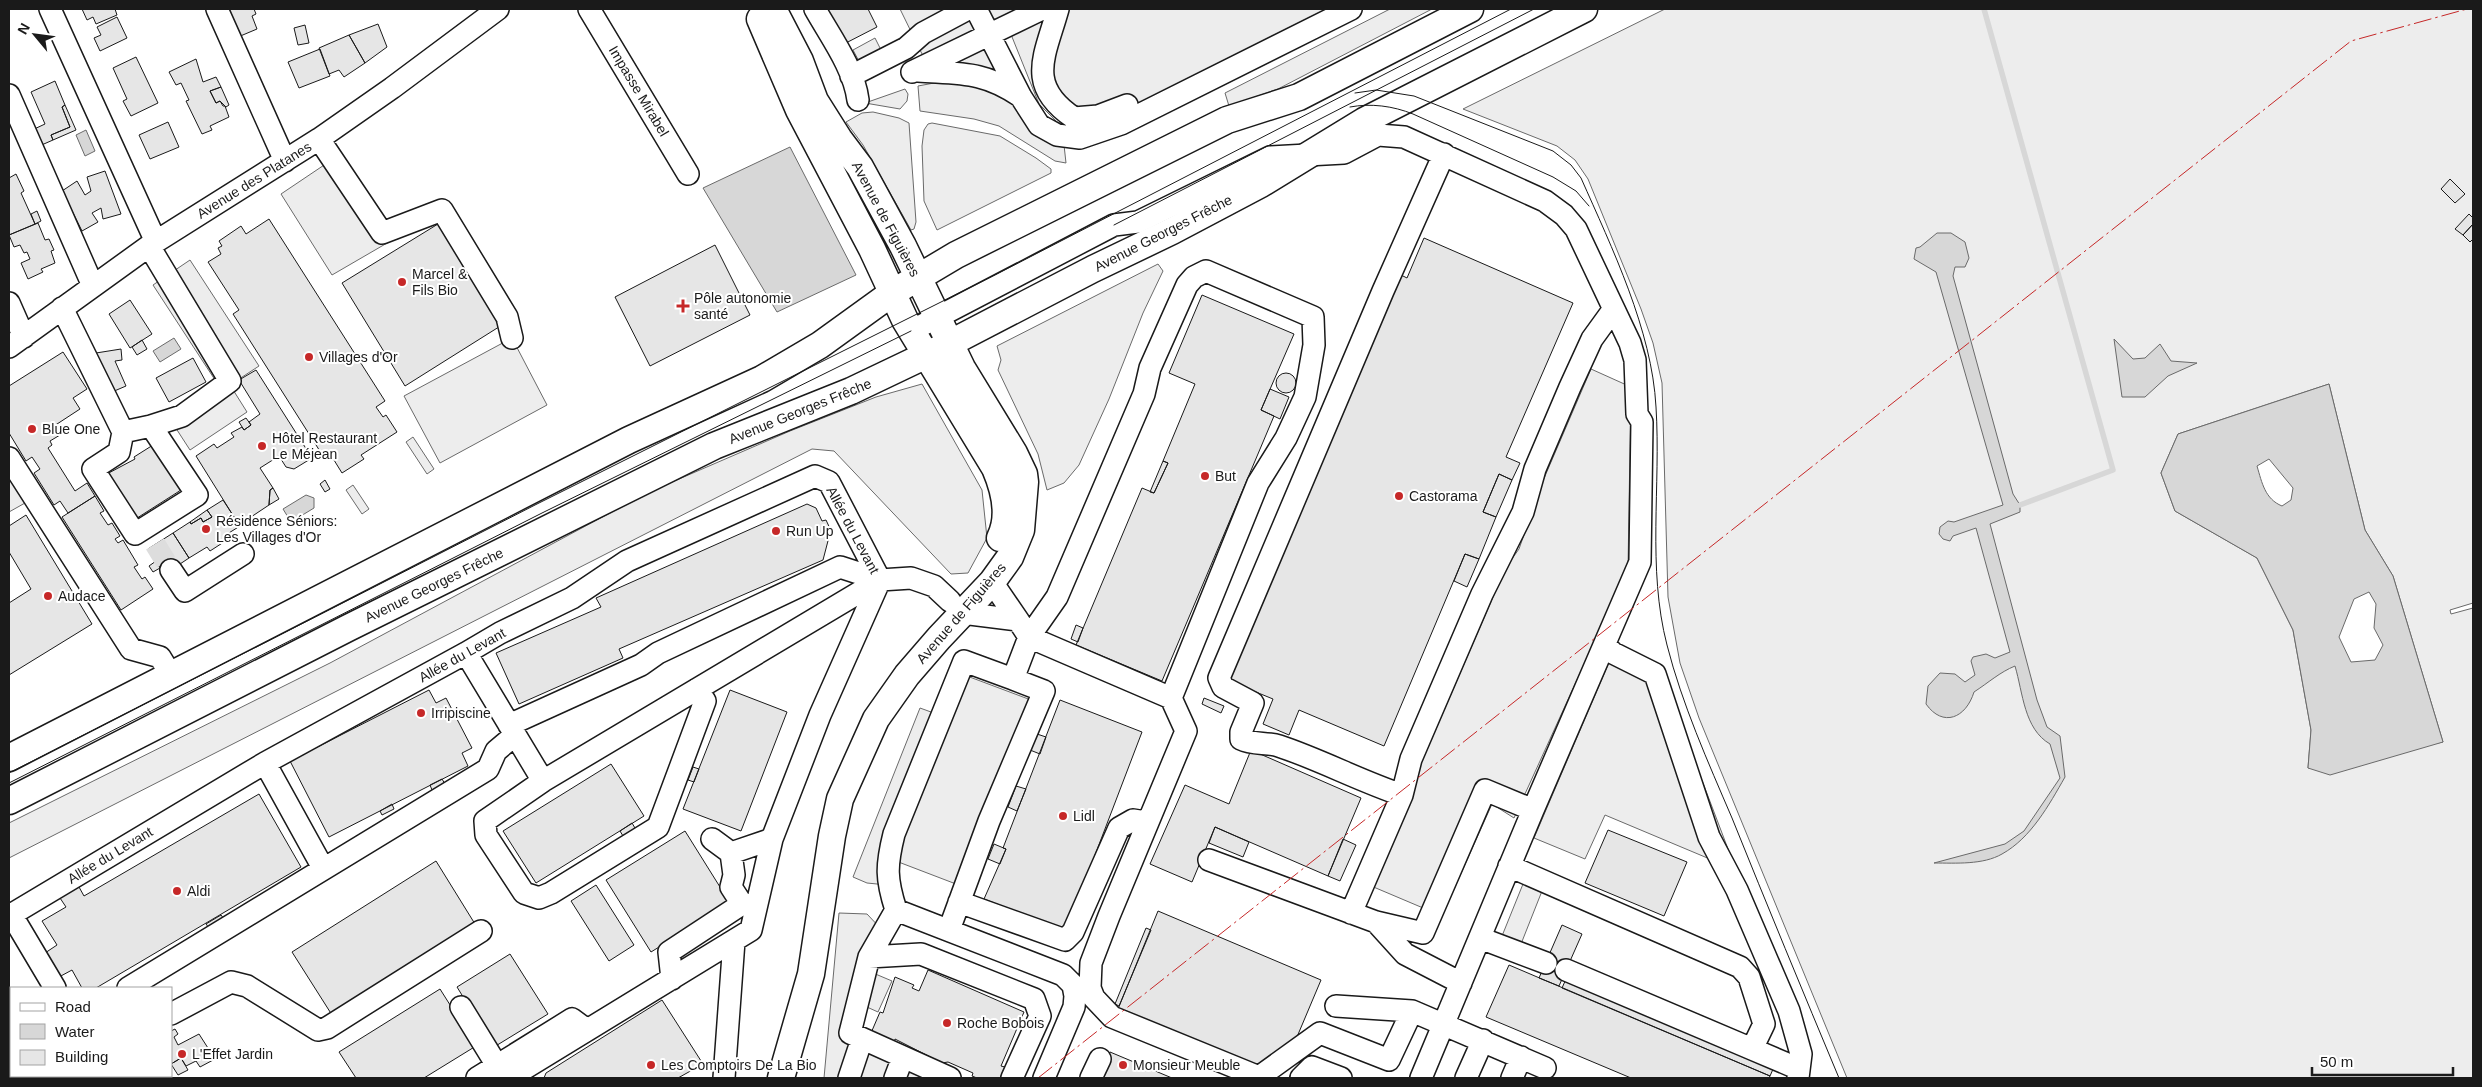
<svg xmlns="http://www.w3.org/2000/svg" width="2482" height="1087" viewBox="0 0 2482 1087" font-family="Helvetica,sans-serif">
<style>
.built{fill:#ededed;stroke:#6a6a6a;fill-rule:evenodd}
.water{fill:#d7d7d7;stroke:#6a6a6a;fill-rule:evenodd}
.lines{fill:none;stroke-linecap:round;stroke-linejoin:round}
.stream{stroke:#d7d7d7;stroke-width:5.5}
.building{fill:#e6e6e6;stroke:#1a1a1a}
.minor-tunnel{stroke:#ddd;stroke-width:21;stroke-dasharray:21 11;stroke-linecap:butt}
.minor-casing{stroke:#1a1a1a;stroke-width:24}
.major-casing{stroke:#1a1a1a;stroke-width:29}
.minor{stroke:#fff;stroke-width:21}
.major{stroke:#fff;stroke-width:26}
.tram{stroke:#1a1a1a;stroke-width:1}
.power{stroke:#c62828;stroke-width:1;stroke-dasharray:18 4 2.5 4;stroke-linecap:butt}
.poi-dot{fill:#c62828;stroke:#fff;stroke-width:2}
.labels{text-anchor:middle;dominant-baseline:central;stroke-width:4;stroke-linejoin:round;paint-order:stroke}
.street-label{font-size:14px;fill:#1a1a1a;stroke:#fff}
.poi-label{font-size:14px;fill:#1a1a1a;stroke:#fff;text-anchor:start}
</style>
<rect width="100%" height="100%" fill="#fff"/>
<path class="built" d="M900,9H1337L1139,110L1075,128L1057,122L1039,104L1004,17L923,56Z
M1390,9H1432L1278,89L1229,106L1225,93Z
M1665,9H2473V603L2450,610L2451,614L2473,608V1078H1847L1699,718L1680,663L1668,597L1662,383L1653,343L1641,309L1588,179L1575,160L1557,146L1463,109ZM2329,384L2365,530L2393,576L2443,742L2308,768L2311,730L2293,630L2257,558L2175,511L2161,473L2178,434Z
M875,38L883,54L861,65L853,50Z
M981,43L996,67L994,69L967,65L937,66Z
M950,80L991,84L1064,145L1066,163L1055,161L999,126L974,119L920,111L918,86Z
M905,89L908,94L907,101L900,109L865,103Z
M873,112L899,118L909,123L916,222L914,229L911,230L863,145L846,122L862,113Z
M932,123L1000,136L1036,158L1051,169V173L937,230L924,201L922,146L924,130L928,124Z
M339,155L394,239L332,275L281,194Z
M190,260L259,366L230,385L247,412L190,450L168,416L217,383L153,285Z
M1158,264L1163,271L1143,313L1109,399L1079,465L1064,483L1047,490L1038,454L998,370L1001,360L997,346Z
M512,338L547,405L440,463L404,396Z
M1591,369L1631,387L1628,568L1514,818L1492,804L1442,916L1357,880L1419,768L1506,567L1519,549L1542,483Z
M922,384L982,490L987,538L968,573L951,574L834,451L812,449L9,858V823L330,663L649,492L790,431L876,397Z
M413,437L434,469L427,474L406,442Z
M9,477L25,503L9,512Z
M353,485L369,509L362,514L346,490Z
M1613,653L1660,668L1676,724L1703,783L1736,870L1605,815L1585,859L1534,838Z
M959,673L1031,700L956,884L888,858L887,885L867,883L853,877L920,708L942,716Z
M1523,884L1542,891L1521,944L1502,936Z
M839,913L867,914L884,932L866,970L892,981L878,1012L858,1003L850,1033L923,1066L919,1078H824Z"/>
<path class="water" d="M86,130L95,151L85,156L76,135Z
M790,147L856,275L777,312L703,188Z
M1937,233H1951L1965,242L1969,258L1965,267H1955L1953,276L2013,494L2020,505V512L1990,524L2037,700L2047,727L2060,736L2065,777C2049,805 2031,838 2002,854C1983,865 1956,863 1934,863L2005,844L2024,831L2060,778L2050,744C2024,729 2023,693 2015,666C2000,672 1988,683 1974,692C1966,718 1943,728 1926,704L1928,686L1940,673L1955,674L1965,682L1975,675L1971,661L1973,657L1986,654L1995,658L2010,652L1976,528L1953,536L1950,541L1943,539L1939,534L1940,527L1948,521L1954,522L2003,505L1936,272L1914,259L1916,248L1920,247Z
M174,338L181,349L160,362L153,351Z
M2114,339L2133,359L2145,358L2160,344L2171,361L2197,363L2168,376L2145,397H2122Z
M2329,384L2365,530L2393,576L2443,742L2330,775L2308,768L2311,730L2293,630L2257,558L2175,511L2161,473L2178,434ZM2269,459L2293,488L2291,500L2282,506C2265,499 2262,483 2257,466ZM2369,592L2376,604L2374,628L2383,645L2375,660L2351,662L2339,637L2354,599Z
M306,495L314,498V508L291,522L283,509Z"/>
<g class="lines">
<path class="stream" d="M1984,9L2113,470L2020,505"/>
</g>
<path class="building" d="M82,9H115L117,15L96,24L93,17L87,20Z
M226,9H254L256,14L252,16L257,29L238,37Z
M824,9H868L877,27L842,45Z
M117,17L127,38L100,51L94,38L101,35L97,27Z
M378,24L387,47L365,63L349,35Z
M305,25L309,43L298,45L294,28Z
M349,35L365,63L344,77L339,70L329,74L319,48Z
M320,49L330,76L299,88L288,62Z
M136,57L158,103L131,116L123,101L127,99L113,68Z
M196,59L203,82L216,77L221,87L210,91L216,103L220,101L223,106H225L229,117L210,126L212,130L202,134L186,101L189,100L181,83L176,85L169,72Z
M55,81L65,105L62,107L70,127L51,135L53,140L37,147L30,131L45,124L31,92Z
M221,87L229,105L226,107L220,101L216,103L210,91Z
M65,105L76,130L53,140L51,135L70,127L62,107Z
M168,122L179,147L150,159L139,135Z
M105,171L121,214L103,219L101,208L92,213L98,222L82,231L62,191L77,181L85,195L91,191L87,177Z
M16,174L24,191L21,193L35,224L9,235V178Z
M2450,179L2465,194L2455,203L2441,189Z
M37,211L41,221L35,224L31,214Z
M2469,214L2473,218V224L2463,235L2455,229Z
M269,219L385,401L376,407L383,417L386,415L397,432L361,455L364,459L342,473L329,452L323,456L233,314L239,310L208,262L221,254L218,248L222,246L219,241L241,226L246,234Z
M38,223L45,240L49,239L54,250L51,251L55,263L41,269L43,272L28,279L21,263L30,259L27,252L24,253L20,245L14,247L9,235Z
M438,224L502,325L405,386L342,283Z
M2473,224V239L2470,242L2463,235Z
M1424,238L1573,303L1506,457L1520,463L1512,480L1499,474L1483,512L1496,517L1479,559L1465,554L1384,746L1299,710L1289,735L1263,724L1273,699L1229,681L1401,275L1407,278Z
M715,245L750,315L650,366L615,297Z
M1202,295L1294,334L1261,410L1274,416L1162,681L1076,645L1142,488L1154,493L1168,463L1163,461L1195,384L1169,373Z
M130,300L152,334L130,348L109,314Z
M142,340L147,349L137,355L132,347Z
M121,349L122,360L115,361L126,386L112,392L96,353Z
M63,352L87,389L73,398L80,409L54,426L60,435L50,441L52,445L48,448L75,491L87,483L95,496L68,513L60,501L54,505L34,473L40,469L32,457L26,461L9,433V386Z
M193,358L206,382L169,402L156,378Z
M256,370L312,458L294,469L286,467L279,456L260,468L273,488L270,490L269,505L239,525L196,456L214,444L217,448L234,437L231,433L242,427L244,430L251,425L249,422L260,414L239,380Z
M1276 383a10 10 0 1 1 20 0a10 10 0 1 1-20 0Z
M1270,389L1289,397L1280,419L1261,410Z
M246,418L251,425L244,430L239,422Z
M153,445L181,490L134,520L105,475L135,459L134,457Z
M1163,461L1168,463L1154,493L1150,492Z
M1499,474L1512,480L1496,517L1483,512Z
M325,480L330,489L325,492L320,484Z
M273,488L279,499L269,505L270,490Z
M95,496L104,511L100,513L108,525L112,523L120,536L115,539L118,543L123,540L138,565L134,567L142,579L145,577L153,589L121,610L62,517Z
M223,500L240,526L224,536L227,540L210,551L207,547L189,558L173,533L190,522L191,524L201,518L203,522L212,517L207,510Z
M807,504L816,508L822,521L826,520L833,535L829,537L823,560L619,649L623,658L519,704L496,653L601,607L596,598Z
M207,510L212,517L203,522L201,518L191,524L190,522Z
M26,515L92,624L9,675V603L31,589L9,552V526Z
M173,533L189,558L165,574L148,549Z
M1465,554L1479,559L1467,587L1454,581Z
M156,561L160,568L153,572L149,566Z
M1076,625L1083,628L1078,642L1071,639Z
M429,690L436,703L446,698L472,748L462,753L468,766L329,837L290,761Z
M730,690L787,712L741,831L683,809Z
M1204,698L1224,706L1221,713L1202,704Z
M1060,700L1142,732L1066,931L984,899L1006,849L1003,848Z
M1037,734L1046,737L1040,754L1030,750Z
M1251,750L1361,798L1328,876L1215,827L1192,882L1150,864L1185,785L1229,804Z
M611,764L644,816L536,883L503,831Z
M693,767L699,769L694,782L688,780Z
M442,779L445,784L432,790L430,785Z
M1016,786L1026,789L1017,811L1008,807Z
M259,794L301,867L96,988H82L72,970L59,977L45,953L57,945L42,921L66,907L60,898L72,889L79,887L84,896Z
M392,804L394,809L382,815L380,811Z
M632,823L635,828L623,836L620,831Z
M1215,827L1249,842L1243,857L1209,843Z
M1608,830L1687,862L1664,916L1585,883Z
M685,831L730,903L651,952L606,880Z
M1343,839L1356,845L1340,881L1328,876Z
M994,844L1006,849L1000,864L988,859Z
M436,861L475,924L332,1015L292,952Z
M596,885L634,945L609,961L571,901Z
M1158,911L1321,980L1294,1044L1258,1073L1116,1014Z
M221,915L224,919L209,928L206,924Z
M1562,925L1582,934L1559,986L1539,978Z
M1146,928L1151,930L1119,1006L1115,1004Z
M510,954L548,1014L494,1047L457,987Z
M1509,965L1770,1076L1769,1078H1631L1486,1017Z
M928,970L1024,1012L1001,1066L1005,1067L1000,1078H977L972,1076L973,1073L948,1062L942,1063L895,1039L894,1043L871,1033L880,1012L883,1013L895,977L914,985L912,988L919,991Z
M1566,979L1774,1067L1770,1076L1562,988Z
M440,989L476,1046L424,1078H356L339,1052Z
M662,1000L703,1064L678,1078H544L546,1073Z
M175,1029L178,1034L174,1037L178,1045L199,1034L215,1059L200,1067L196,1061L186,1066L181,1058L171,1064V1031Z
M1110,1052L1172,1078H1099Z
M181,1058L188,1070L178,1075L171,1064Z"/>
<g class="lines">
<path class="minor-tunnel" d="M155,544L171,570"/>
<g class="minor-casing">
<path id="minor" d="M50,9L156,242
M217,9L285,161
M589,9L688,174
M815,9C830,36 854,68 858,100
M976,9L1021,97L1039,125L1057,135L1080,138L1121,124L1351,9
M1058,9C1045,56 1025,85 1074,118L1098,116L1127,105
M918,71C961,74 983,71 1020,96
M912,72L1042,9
M851,76L906,48L923,33L968,9
M9,95L93,286
M319,139L382,233L442,210L507,317L512,338
M9,303L24,337
M62,308L123,432L151,426L182,416L230,381L149,246
M911,331L1114,225L1138,222L1270,157L1344,153L1378,135L1404,137L1545,201L1564,215L1576,229L1630,343L1635,360L1637,414L1642,422L1640,562L1533,810L1421,1078
M9,347L149,246L319,139L392,88L498,9
M123,432L119,452L93,469L135,534L197,495L151,426
M9,458L131,649L160,657L171,675
M171,570L185,591L243,554
M962,613L1018,620L992,582
M1018,620L1029,637L1171,698L1186,731L1109,916L1091,963L1090,988L1075,996L1074,1007L1044,1078
M1605,645L1613,653L1655,674L1709,837L1737,890L1789,1011L1801,1054L1798,1078
M466,653L543,781
M697,689L705,701L658,827L551,893L539,898L524,893L486,835L485,821L543,781L880,580
M509,725L641,665L658,653L840,567L880,580L911,578L934,586L950,601
M265,763L323,868
M1402,795C1360,781 1321,760 1279,746C1267,742 1253,745 1241,739V732L1253,703L1223,687L1219,678L1383,291L1444,154
M712,839L731,853L734,875L731,887L742,904
M731,853L772,839
M1209,860L1376,922L1423,933L1485,790L1533,810
M1509,866L1740,967L1749,977L1764,1024L1752,1049L1566,970
M959,902L1065,940L1073,932L1119,828L1133,820L1146,822
M896,910L1063,975L1073,985L1075,996
M1351,913L1402,795L1411,759L1482,594L1523,512L1535,469L1570,387L1592,339L1613,310
M11,914L55,988
M9,916L265,763L466,653L500,633L572,598L627,561L815,476L829,482L880,580
M1376,922L1405,954L1461,983
M949,930L989,821L1044,691L1013,679
M1480,938L1546,963
M869,957L921,954L1034,999L1040,1016L1012,1078
M672,979L669,952L742,904L756,905
M128,988L488,769L496,751L515,735
M1090,988L1094,998L1112,1017L1259,1077L1320,1033L1389,1060L1412,1011
M9,1000L11,1001
M1336,1006L1412,1011L1545,1068
M461,1007L504,1077
M171,1014L231,982L247,986L318,1030L327,1028L481,931
M1752,1049L1799,1069
M477,1078L572,1019L587,1030
M509,1078L751,930L772,839L820,715L880,580
M724,1078L734,941
M849,1078L862,1039
M895,1078L903,1057
M950,1078L850,1033L869,957L896,910C886,879 886,866 894,834L964,661L1013,679L1029,637L1057,597L1144,394L1150,368L1187,285L1194,277L1206,271L1313,317L1314,345L1305,397L1286,438L1258,483L1171,698
M1091,1078L1100,1059
M1301,1078L1312,1067L1341,1078
M1466,1078L1483,1040
M1512,1078L1521,1057"/>
</g>
<g class="major-casing">
<path id="major" d="M773,9L800,61L815,101L839,139L860,167L903,246L962,368L1014,453L1024,474L1025,482L1021,530L1010,557L992,582L939,638L907,675L876,719L840,799L832,836L811,974L781,1078
M760,19L799,110L872,249L905,320L995,468C1004,489 1011,516 1000,538
M9,758L629,440L762,379L820,345L892,293L956,255L1227,120L1299,97L1470,9
M9,801L348,628L714,446L851,391L939,349L1093,269L1172,231L1261,184L1364,121L1584,9
M9,1043L11,1044
M105,1076L112,1078"/>
</g>
<use href="#minor" class="minor"/>
<use href="#major" class="major"/>
<path class="tram" d="M1355,93L1376,90L1414,96L1553,151L1571,165L1581,178C1612,248 1652,330 1656,407C1661,486 1647,568 1667,645C1682,704 1708,762 1732,818C1767,905 1803,992 1839,1078
M1350,107C1371,103 1393,106 1413,114L1553,177L1576,191L1589,206
M1114,225L1534,9
M9,773L537,504L995,275L1511,9
M9,783L542,513L911,331"/>
<path class="power" d="M1038,1078L2351,41L2467,9"/>
</g>
<g class="poi-dot">
<circle cx="402" cy="282" r="5"/>
<path d="M680.5 298.5h5v5h5v5h-5v5h-5v-5h-5v-5h5z"/>
<circle cx="309" cy="357" r="5"/>
<circle cx="32" cy="429" r="5"/>
<circle cx="262" cy="446" r="5"/>
<circle cx="1205" cy="476" r="5"/>
<circle cx="1399" cy="496" r="5"/>
<circle cx="206" cy="529" r="5"/>
<circle cx="776" cy="531" r="5"/>
<circle cx="48" cy="596" r="5"/>
<circle cx="421" cy="713" r="5"/>
<circle cx="1063" cy="816" r="5"/>
<circle cx="177" cy="891" r="5"/>
<circle cx="947" cy="1023" r="5"/>
<circle cx="182" cy="1054" r="5"/>
<circle cx="651" cy="1065" r="5"/>
<circle cx="1123" cy="1065" r="5"/>
</g>
<g class="labels">
<g class="street-label">
<text transform="translate(639 91) rotate(59)">Impasse Mirabel</text>
<text transform="translate(254 180) rotate(-32)">Avenue des Platanes</text>
<text transform="translate(886 219) rotate(62)">Avenue de Figuières</text>
<text transform="translate(1163 233) rotate(-27)">Avenue Georges Frêche</text>
<text transform="translate(800 411) rotate(-22)">Avenue Georges Frêche</text>
<text transform="translate(853 530) rotate(62)">Allée du Levant</text>
<text transform="translate(434 585) rotate(-26)">Avenue Georges Frêche</text>
<text transform="translate(961 613) rotate(-49)">Avenue de Figuières</text>
<text transform="translate(462 655) rotate(-29)">Allée du Levant</text>
<text transform="translate(110 855) rotate(-31)">Allée du Levant</text>
</g>
<g class="poi-label">
<text x="412" y="274">Marcel &amp;<tspan x="412" dy="16">Fils Bio</tspan></text>
<text x="694" y="298">Pôle autonomie<tspan x="694" dy="16">santé</tspan></text>
<text x="319" y="357">Villages d'Or</text>
<text x="42" y="429">Blue One</text>
<text x="272" y="438">Hôtel Restaurant<tspan x="272" dy="16">Le Méjean</tspan></text>
<text x="1215" y="476">But</text>
<text x="1409" y="496">Castorama</text>
<text x="216" y="521">Résidence Séniors:<tspan x="216" dy="16">Les Villages d'Or</tspan></text>
<text x="786" y="531">Run Up</text>
<text x="58" y="596">Audace</text>
<text x="431" y="713">Irripiscine</text>
<text x="1073" y="816">Lidl</text>
<text x="187" y="891">Aldi</text>
<text x="957" y="1023">Roche Bobois</text>
<text x="192" y="1054">L'Effet Jardin</text>
<text x="661" y="1065">Les Comptoirs De La Bio</text>
<text x="1133" y="1065">Monsieur Meuble</text>
</g>
</g>
<rect width="2482" height="1087" fill="none" stroke="#1a1a1a" stroke-width="20"/>
<rect x="10" y="987" width="162" height="90" fill="#ffffff" stroke="#a3a3a3"/>
<rect x="20" y="1003" width="25" height="8" fill="#ffffff" stroke="#a3a3a3"/>
<text x="55" y="1012" font-size="15" fill="#1a1a1a">Road</text>
<rect x="20" y="1024" width="25" height="15" fill="#d7d7d7" stroke="#a3a3a3"/>
<text x="55" y="1037" font-size="15" fill="#1a1a1a">Water</text>
<rect x="20" y="1050" width="25" height="15" fill="#e6e6e6" stroke="#a3a3a3"/>
<text x="55" y="1062" font-size="15" fill="#1a1a1a">Building</text>
<g transform="translate(35 35) rotate(299)" stroke="#ffffff" stroke-width="4" paint-order="stroke">
<path d="M0-4L9 19L0 12L-9 19Z" fill="#1a1a1a"/>
<text y="-8" font-size="14" font-weight="bold" text-anchor="middle" fill="#1a1a1a">N</text>
</g>
<path d="M2312 1067v8h141v-8" fill="none" stroke="#1a1a1a" stroke-width="2.5"/>
<text x="2320" y="1067" font-size="15" fill="#1a1a1a" stroke="#ffffff" stroke-width="4" paint-order="stroke">50 m</text>
</svg>
